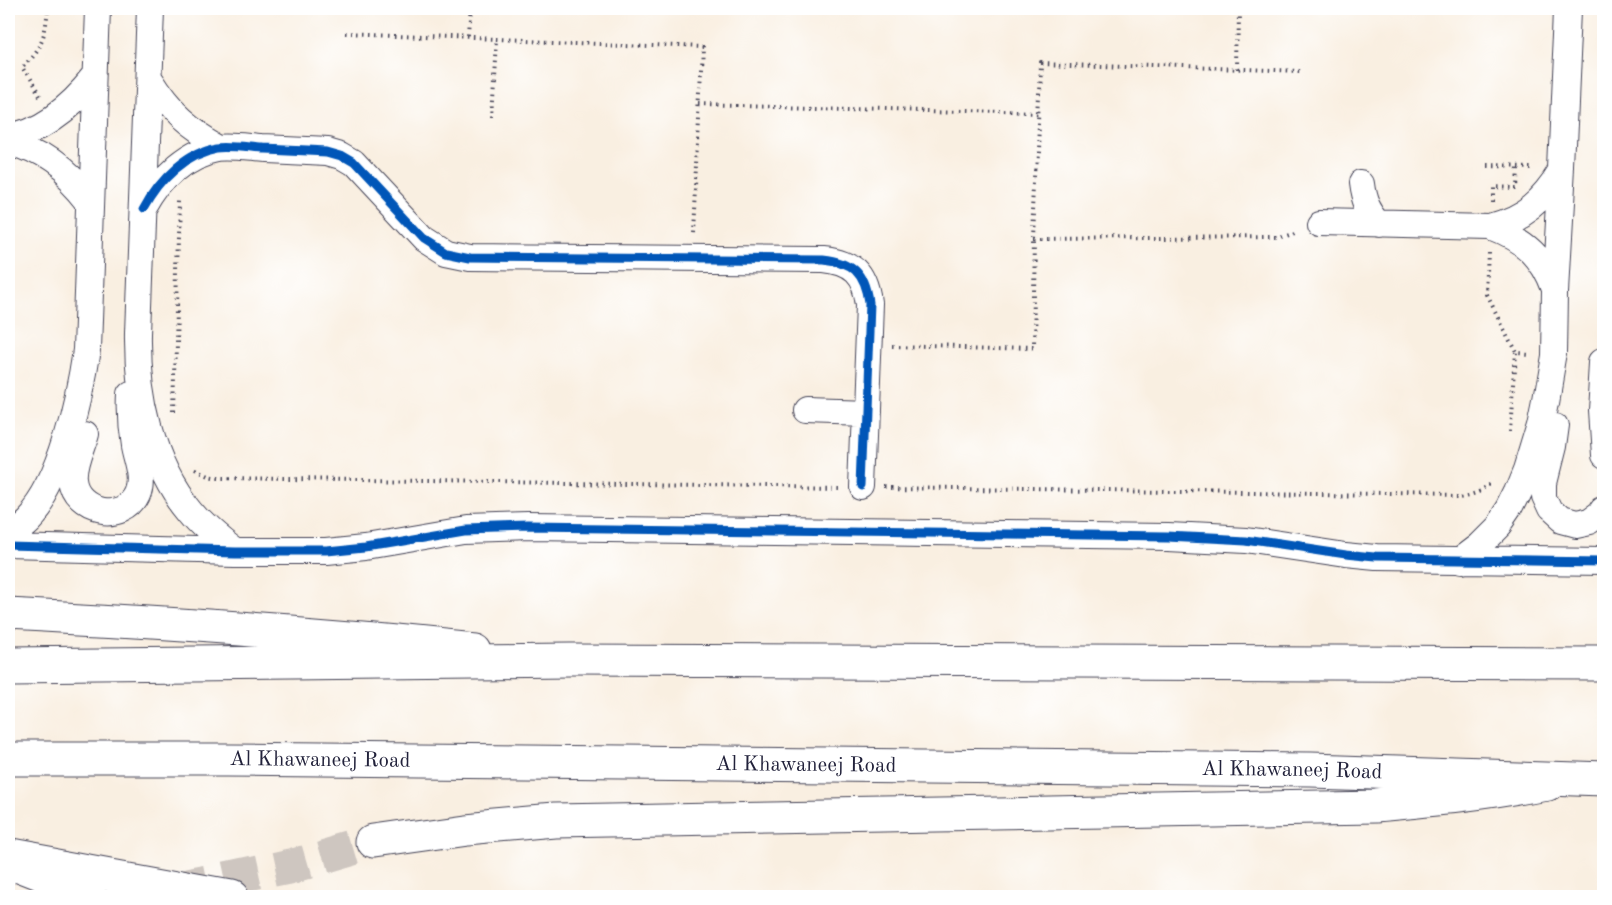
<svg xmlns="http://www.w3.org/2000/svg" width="1612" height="905" viewBox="0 0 1612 905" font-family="'Old Standard TT',serif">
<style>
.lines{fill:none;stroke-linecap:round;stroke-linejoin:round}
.major-tunnel{stroke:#cec6c0;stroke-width:33;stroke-dasharray:33 16;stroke-linecap:butt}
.minor-casing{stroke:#424154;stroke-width:28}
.major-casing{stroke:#424154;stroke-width:35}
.highway-casing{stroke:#424154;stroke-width:35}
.path{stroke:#424154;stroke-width:4;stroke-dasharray:1.5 4.5;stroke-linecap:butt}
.minor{stroke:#fff;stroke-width:26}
.major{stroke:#fff;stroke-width:33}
.highway{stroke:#fff;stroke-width:33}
.cycleway-casing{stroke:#fff;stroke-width:13}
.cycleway{stroke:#0057b8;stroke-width:9}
.labels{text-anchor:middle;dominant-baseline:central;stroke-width:6;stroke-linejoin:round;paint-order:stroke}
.street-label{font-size:21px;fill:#22223b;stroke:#fff}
</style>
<rect width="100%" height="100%" fill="#fff"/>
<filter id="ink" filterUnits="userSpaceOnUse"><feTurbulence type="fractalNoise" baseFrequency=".0167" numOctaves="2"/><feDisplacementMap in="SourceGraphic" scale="12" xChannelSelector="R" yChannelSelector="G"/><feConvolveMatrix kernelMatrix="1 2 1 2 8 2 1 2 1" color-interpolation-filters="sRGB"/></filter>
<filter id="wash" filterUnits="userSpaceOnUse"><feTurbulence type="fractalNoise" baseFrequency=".008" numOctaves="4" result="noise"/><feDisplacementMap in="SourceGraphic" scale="24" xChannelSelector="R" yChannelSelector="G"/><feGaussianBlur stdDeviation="1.35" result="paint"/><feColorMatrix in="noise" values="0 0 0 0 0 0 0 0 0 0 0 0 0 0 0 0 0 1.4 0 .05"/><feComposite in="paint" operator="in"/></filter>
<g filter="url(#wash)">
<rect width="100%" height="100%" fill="#f9efe1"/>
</g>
<g filter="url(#ink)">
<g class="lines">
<path class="major-tunnel" d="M130,898L207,884L290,866L373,842"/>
<g class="minor-casing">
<path id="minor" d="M150,8L138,333C137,394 151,464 191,511C204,527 219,539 235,551
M149,79C170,113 188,128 222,147
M8,136C45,131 73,105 95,77
M8,142C42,151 69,173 90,200
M1361,184C1363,201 1368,212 1379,224
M144,209C160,179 186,153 221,147C234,145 250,148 263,149C285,150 307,151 328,152L342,156L354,163L424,238L446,252L470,257L824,260C853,263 866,275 870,305L863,487
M1319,222L1490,226C1524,217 1544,200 1562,170
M1490,226C1524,239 1543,256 1555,290
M1604,362L1601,411L1604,455
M805,410L866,412
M1555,425L1552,447L1543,483V498L1549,511L1560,521L1575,525L1589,522L1601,513L1604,508
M85,434C81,449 71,467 73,483C76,515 124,524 138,494C145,478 137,461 134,445C131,428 130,411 131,394
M8,533C13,528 20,524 26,518C61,483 79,398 86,350L98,8
M8,545L235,551H326L366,547L466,530L528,528L1169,536L1246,540L1346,555L1377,558L1604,561
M1459,560L1480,544L1498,526L1509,510L1518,492L1527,470L1541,424L1546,400L1554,353L1555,291L1562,169L1569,8
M8,867L54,885L94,898"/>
</g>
<g class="major-casing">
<path id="major" d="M8,615C163,623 320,633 475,650
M373,842L465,829L556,821L1375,806C1433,801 1490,796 1547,784"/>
</g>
<g class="highway-casing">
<g id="highway">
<path d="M8,666L569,660L1604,664"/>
<path id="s1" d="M8,759H229L1310,770L1604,780"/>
<path d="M8,857L232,898"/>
</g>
</g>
<path class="path" d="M347,33L702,47L694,234
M468,37L470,8
M1237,70L1238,8
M40,96L22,67C43,45 45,37 48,8
M700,104L1039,113
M493,116L497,39
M1487,167L1534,168
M1491,200V186L1515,187L1516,168
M1034,239L1276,237L1296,230
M1489,253L1487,295L1515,351L1529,352
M892,345L1032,349L1034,239L1040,63L1301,72
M174,413L180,201
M1510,431L1515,351
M195,470L208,476L219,478L840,487
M886,487L1460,495C1473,493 1483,490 1493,482"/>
<use href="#minor" class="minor"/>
<use href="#major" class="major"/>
<use href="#highway" class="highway"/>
<g class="cycleway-casing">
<path id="cycleway" d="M144,209C160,179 186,153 221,147C234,145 250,148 263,149C285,150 307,151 328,152L342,156L354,163L424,238L446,252L470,257L824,260C853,263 866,275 870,305L863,487
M8,545L235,551H326L366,547L466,530L528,528L1169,536L1246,540L1346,555L1377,558L1604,561"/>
</g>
<use href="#cycleway" class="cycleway"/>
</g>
</g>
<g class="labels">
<g class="street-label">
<text stroke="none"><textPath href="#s1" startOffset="312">Al Khawaneej Road</textPath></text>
<text stroke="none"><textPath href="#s1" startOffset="798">Al Khawaneej Road</textPath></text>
<text stroke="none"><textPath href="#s1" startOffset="1284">Al Khawaneej Road</textPath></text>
</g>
</g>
<rect width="1612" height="905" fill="none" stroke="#fff" stroke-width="30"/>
</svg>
